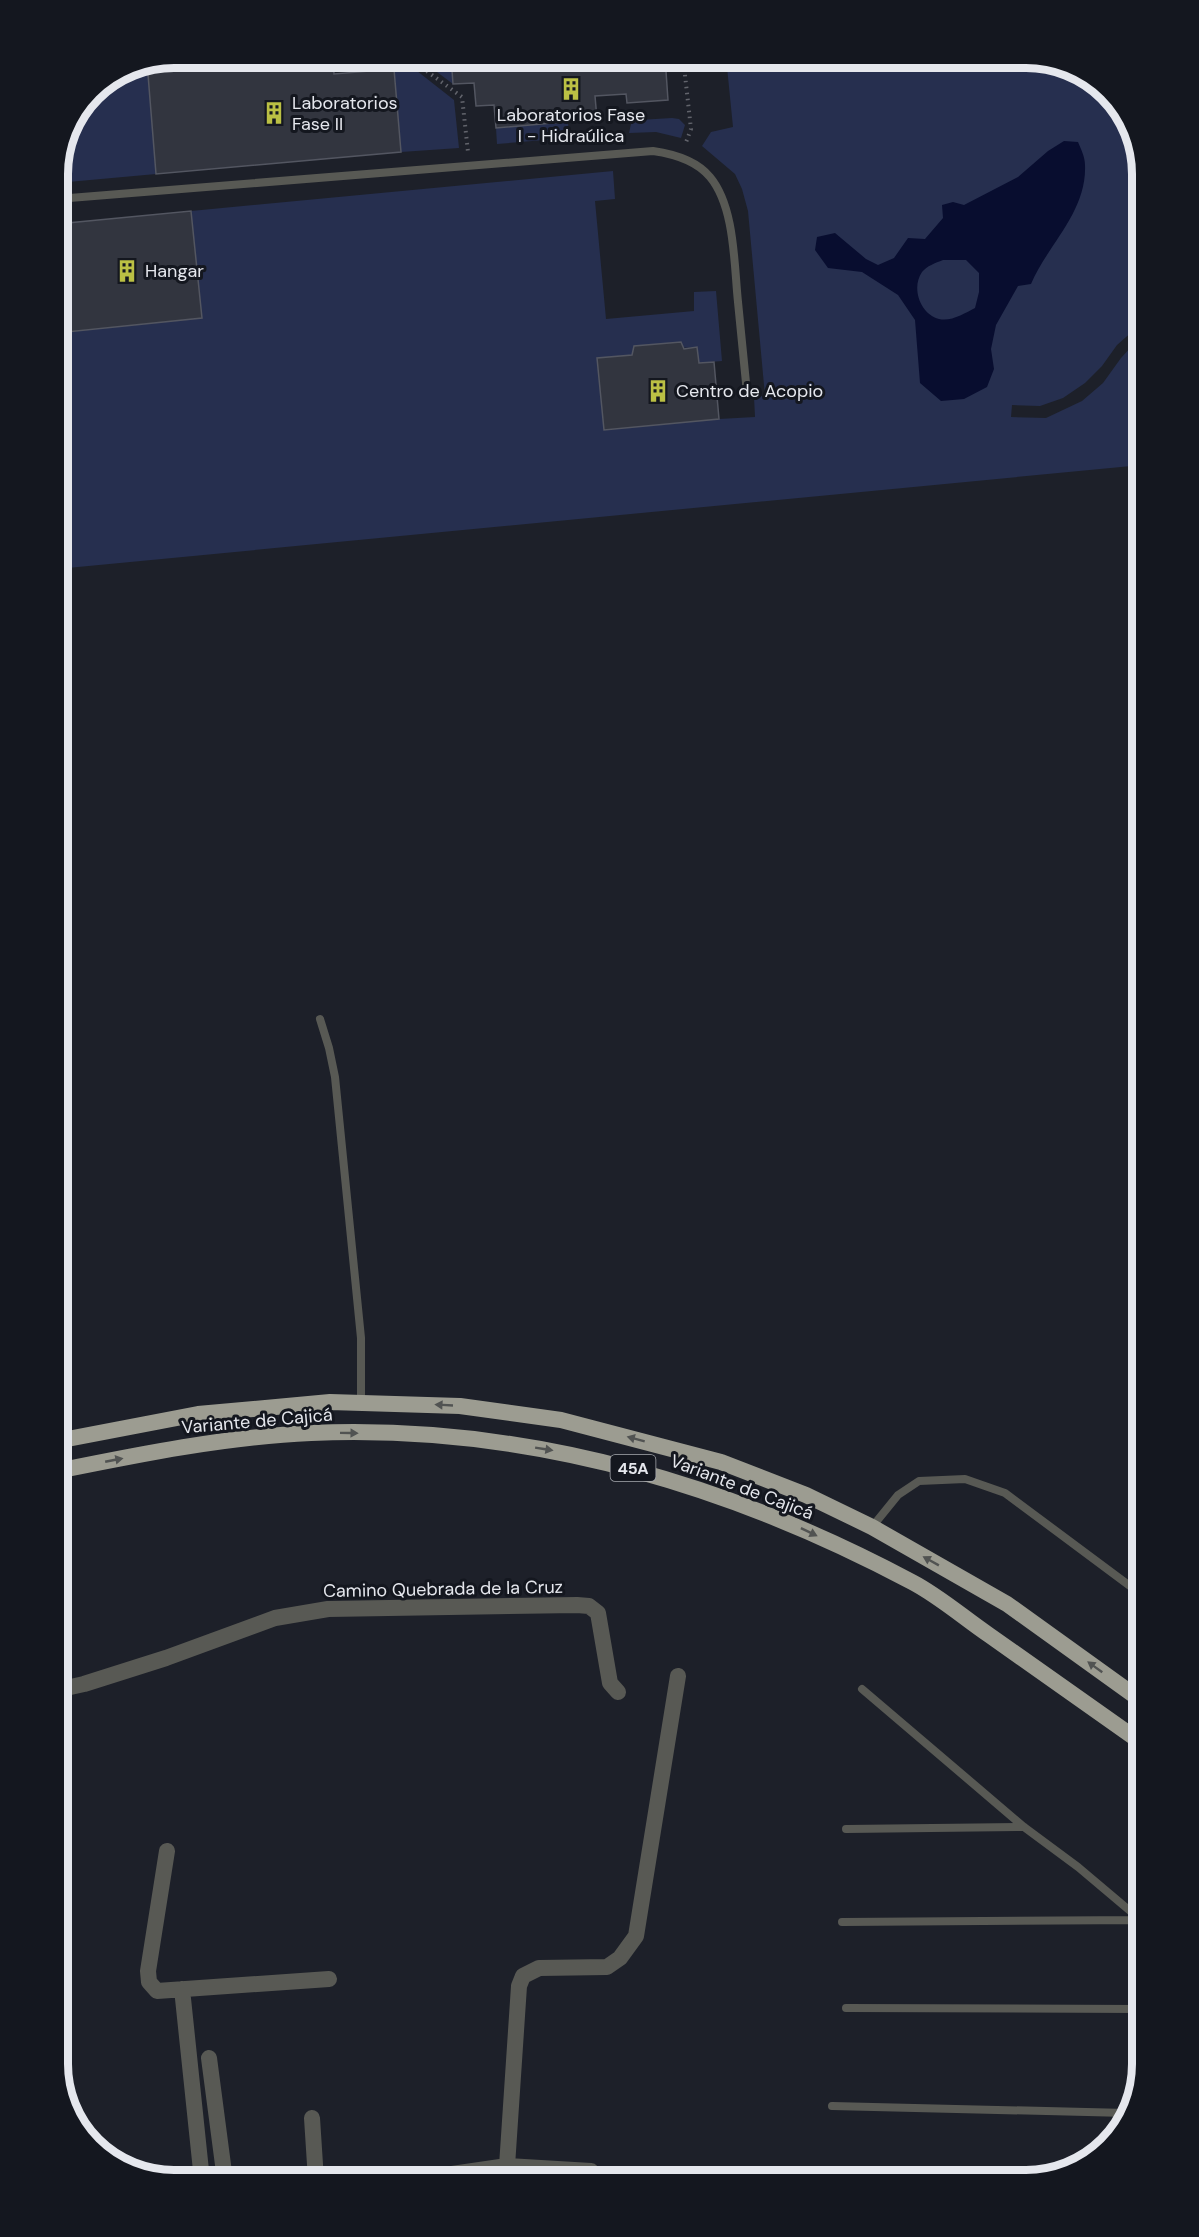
<svg xmlns="http://www.w3.org/2000/svg" width="1199" height="2237" viewBox="0 0 1199 2237" font-family="'DM Sans',sans-serif">
<style>
.green{fill:#262f4f}
.water{fill:#080d2f;fill-rule:evenodd}
.building{fill:#32353f;stroke:#535661;stroke-width:1.5}
.lines{fill:none;stroke-linecap:round;stroke-linejoin:round}
.path{stroke:#62646c;stroke-width:4;stroke-dasharray:1.5 4.5;stroke-linecap:butt}
.service{stroke:#585954;stroke-width:8}
.minor{stroke:#585954;stroke-width:16}
.trunk{stroke:#9c9c91;stroke-width:16}
.oneway{fill:#515352}
.labels{text-anchor:middle;dominant-baseline:central;stroke-width:6;stroke-linejoin:round;paint-order:stroke}
.shield{fill:#14171f;stroke:#a6a9af;stroke-width:1.5}
.shield-label{font-size:16px;font-weight:bold;fill:#e5e7ed}
.poi-label{font-size:18px;fill:#e5e7ed;stroke:#14171f;text-anchor:start}
.street-label{font-size:18px;fill:#e5e7ed;stroke:#14171f}
.rim{fill:none;stroke:#e5e7ed;stroke-width:8}
</style>
<rect width="100%" height="100%" fill="#1d2029"/>
<path class="green" d="M418,57H451L453,84L417,57Z
M726,57H1033L1096,81L1133,129L1142,174V323L1117,345L1102,366L1085,383L1063,398L1040,406L1012,405L1011,417L1046,418L1082,401L1103,383L1121,358L1142,335V465L57,569V333L202,318L191,211L613,171L615,199L595,201L606,319L694,311V292L716,291L722,361L699,363L697,348L634,346L632,355L597,358L604,430L719,419L755,417L754,397L765,396L748,211L742,189L735,174L702,146L711,132L733,127Z
M147,62L156,174L57,183C57,166 59,144 67,128C82,96 112,69 147,62Z
M412,67L454,100L459,148L401,152L394,69Z
M672,118L679,119L685,125L681,138L656,132L629,133L631,124L639,120Z
M568,122L569,138L497,144L496,128Z"/>
<path class="water" d="M1064,141L1078,142C1081,149 1085,157 1085,165C1087,212 1048,244 1031,284L1018,286L996,325L991,349L994,369L987,387L964,399L941,401L920,383L915,320L898,295L862,272L828,268L815,250L817,237L835,233L866,259L878,265L894,258L908,238L925,239L943,218L942,205L953,202L964,205L1018,177L1048,151ZM943,260H966L979,273V292L975,308C965,313 951,322 939,319C920,314 911,288 922,272C927,266 935,263 943,260Z"/>
<path class="building" d="M174,57H333L334,74L394,69L401,152L156,174L147,62Z
M451,57H665L668,100L627,103L626,94L595,96L597,119L496,128L494,105L476,106L474,83L453,84Z
M191,211L202,318L57,333V224Z
M681,342L684,349L697,347L699,363L714,362L719,419L604,430L597,358L632,355L634,346Z"/>
<g class="lines">
<path class="path" d="M349,57L359,65L413,61L462,97L468,152
M683,57L691,129L685,145"/>
<path class="service" d="M57,199L653,151C674,154 696,160 710,177C735,207 734,264 738,302C741,332 744,363 747,393
M320,1019L329,1048L335,1077L361,1338V1401
M872,1527L898,1495L919,1481L965,1479L1005,1493L1142,1595
M862,1689L1024,1827L1078,1867L1142,1921
M846,1829L1024,1827
M842,1922L1141,1920
M846,2008L1142,2009
M832,2106L1127,2113"/>
<path class="minor" d="M57,1690L84,1684L166,1658L275,1618L328,1609L577,1605L589,1606L598,1613L610,1683L618,1692
M167,1851L148,1971L149,1982L157,1991L329,1979
M182,1989L202,2180
M209,2058L225,2180
M312,2118L316,2180
M411,2180L507,2166L591,2171
M504,2180L507,2166L519,1986L523,1976L539,1968L607,1967L620,1958L636,1936L678,1676"/>
<path class="trunk" d="M57,1441L198,1414L330,1402L460,1406L561,1420L721,1462L806,1495L872,1527L1007,1604L1142,1701
M57,1471C141,1454 225,1437 311,1433C524,1424 726,1483 912,1582C939,1596 964,1618 989,1635C1040,1671 1091,1707 1142,1743"/>
</g>
<defs><path id="oneway-solid" d="M-6-.8H1V-3.2L6.5 0L1 3.2V.8H-6Z" transform="scale(1.5)"/></defs>
<g class="oneway">
<use href="#oneway-solid" transform="translate(444 1405) rotate(-177)"/>
<use href="#oneway-solid" transform="translate(349 1433) rotate(1)"/>
<use href="#oneway-solid" transform="translate(636 1439) rotate(-165)"/>
<use href="#oneway-solid" transform="translate(544 1449) rotate(9)"/>
<use href="#oneway-solid" transform="translate(114 1460) rotate(-11)"/>
<use href="#oneway-solid" transform="translate(809 1532) rotate(26)"/>
<use href="#oneway-solid" transform="translate(931 1561) rotate(-151)"/>
<use href="#oneway-solid" transform="translate(1095 1667) rotate(-144)"/>
</g>
<defs>
<g id="building-bare" transform="scale(1.8)"><path d="M-4-6H4V6H1V3H-1V6H-4ZM-2.5-4.3h1.7v1.8h-1.7ZM.8-4.3h1.7v1.8H.8ZM-2.5-1h1.7V.8h-1.7ZM.8-1h1.7V.8H.8Z" fill="#bbc044" stroke="#14171f" stroke-width="2.5" paint-order="stroke"/></g>
</defs>
<g fill-rule="evenodd">
<use href="#building-bare" x="571" y="89"/>
<use href="#building-bare" x="274" y="113"/>
<use href="#building-bare" x="127" y="271"/>
<use href="#building-bare" x="658" y="391"/>
</g>
<g class="labels">
<rect class="shield" x="610.5" y="1455" width="45" height="26" rx="4.5"/>
<g class="shield-label">
<text x="633" y="1468">45A</text>
</g>
<g class="poi-label">
<text x="292" y="103">Laboratorios<tspan x="292" dy="21">Fase II</tspan></text>
<text x="571" y="115" text-anchor="middle">Laboratorios Fase<tspan x="571" dy="21">I - Hidraúlica</tspan></text>
<text x="145" y="271">Hangar</text>
<text x="676" y="391">Centro de Acopio</text>
</g>
<g class="street-label">
<text transform="translate(257 1421) rotate(-5)">Variante de Cajicá</text>
<text transform="translate(742 1487) rotate(21)">Variante de Cajicá</text>
<text transform="translate(443 1589) rotate(-1)">Camino Quebrada de la Cruz</text>
</g>
</g>
<path d="M0 0H1199V2237H0ZM174 68H1026A106 106 0 0 1 1132 174V2064A106 106 0 0 1 1026 2170H174A106 106 0 0 1 68 2064V174A106 106 0 0 1 174 68Z" fill="#14171f" fill-rule="evenodd"/>
<path class="rim" d="M174 68H1026A106 106 0 0 1 1132 174V2064A106 106 0 0 1 1026 2170H174A106 106 0 0 1 68 2064V174A106 106 0 0 1 174 68Z"/>
</svg>
